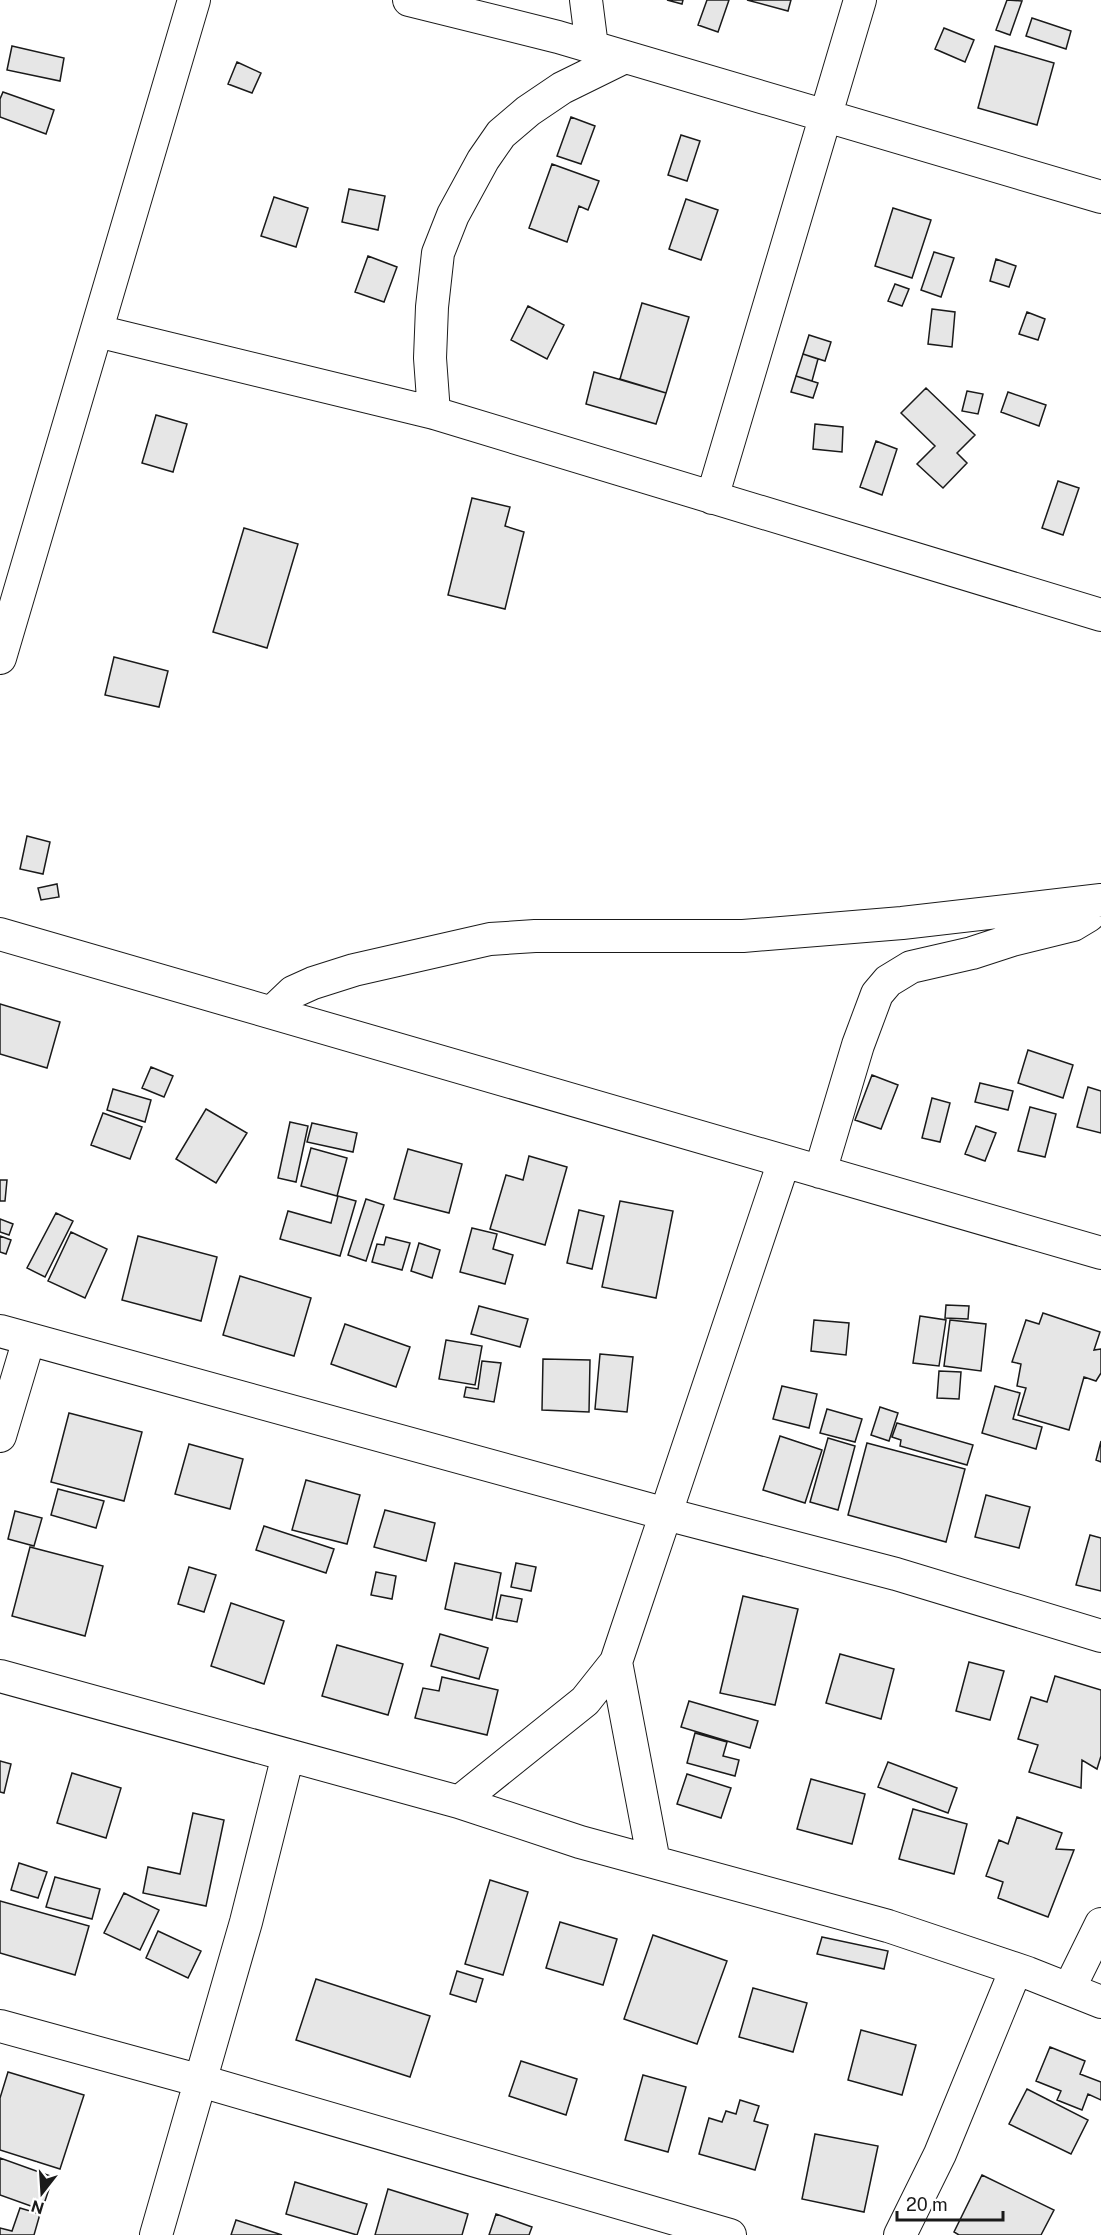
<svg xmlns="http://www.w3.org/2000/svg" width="1101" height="2235" viewBox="0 0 1101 2235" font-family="'Public Sans',sans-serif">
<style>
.building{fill:#e6e6e6;stroke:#1a1a1a;stroke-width:1.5}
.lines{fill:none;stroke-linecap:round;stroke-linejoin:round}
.minor-casing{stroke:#1a1a1a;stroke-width:34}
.minor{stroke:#fff;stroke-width:32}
</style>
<rect width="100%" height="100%" fill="#fff"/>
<path class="building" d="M667,0H683L682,4Z
M707,0H729L718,32L698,25Z
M747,0H791L788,11Z
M1007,0L1022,1L1010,35L996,30Z
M1032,18L1071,31L1066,49L1026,36Z
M944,28L974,40L965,62L935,49Z
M12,46L64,58L60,81L7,70Z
M995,46L1054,63L1037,125L978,108Z
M237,62L261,73L252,93L228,84Z
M3,92L54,110L46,134L0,117V99Z
M571,117L595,126L581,164L557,156Z
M681,135L700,141L687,181L668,175Z
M552,164L599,181L588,210L579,206L567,242L529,228Z
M349,189L385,196L378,230L342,222Z
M274,197L308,208L296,247L261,236Z
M686,199L718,210L701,260L669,249Z
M893,208L931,220L912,278L875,266Z
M934,252L954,258L941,297L921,290Z
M368,256L397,267L384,302L355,292Z
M996,259L1016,266L1009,287L990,281Z
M895,284L909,289L902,306L888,301Z
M642,303L689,317L666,393L620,379Z
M528,306L564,325L547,359L511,340Z
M932,309L955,312L952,347L928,344Z
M1027,312L1045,319L1038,340L1019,334Z
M809,335L831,342L825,361L803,354Z
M803,354L818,359L812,381L796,376Z
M594,372L666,393L656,424L586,404Z
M796,376L818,383L813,398L791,392Z
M926,388L975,435L957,453L967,463L943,488L917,464L935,446L901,413Z
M967,391L983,394L978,414L962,411Z
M1008,392L1046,405L1039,426L1001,412Z
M156,415L187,424L173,472L142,463Z
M815,424L843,427L842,452L813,449Z
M876,441L897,449L882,495L860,487Z
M1058,481L1079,488L1063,535L1042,528Z
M472,498L510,507L505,526L524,532L505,609L448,595Z
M244,528L298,544L267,648L213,632Z
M114,657L168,671L159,707L105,695Z
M27,836L50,842L43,874L20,869Z
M57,884L59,897L41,900L38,888Z
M0,1004L60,1022L47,1068L0,1054Z
M1028,1050L1073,1065L1063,1098L1018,1083Z
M151,1067L173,1076L164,1097L142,1088Z
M872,1075L898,1085L881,1129L855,1120Z
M980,1083L1013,1091L1008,1110L975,1102Z
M1088,1087L1101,1091V1133L1077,1127Z
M113,1089L151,1100L145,1122L107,1110Z
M932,1098L950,1103L940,1142L922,1138Z
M1030,1107L1056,1114L1045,1157L1018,1151Z
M206,1109L247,1133L216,1183L176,1159Z
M103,1113L142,1127L130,1159L91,1145Z
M290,1122L308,1126L296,1182L278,1178Z
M312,1123L357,1133L353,1152L307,1142Z
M976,1126L996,1133L985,1161L965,1154Z
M311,1148L347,1158L337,1196L301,1186Z
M408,1149L462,1164L449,1213L394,1199Z
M529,1156L567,1167L545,1245L490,1229L506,1175L523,1180Z
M0,1180H7L5,1201H0Z
M338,1196L356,1201L340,1256L280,1239L288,1211L331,1223Z
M366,1199L384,1205L366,1261L348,1255Z
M620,1201L673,1211L656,1298L602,1287Z
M579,1210L604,1216L592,1269L567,1263Z
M56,1213L73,1221L45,1277L27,1268Z
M0,1219L13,1224L9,1235L0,1232Z
M472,1228L497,1234L493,1249L513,1255L505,1284L460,1272Z
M71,1232L107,1249L85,1298L48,1281Z
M0,1236L11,1240L6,1254L0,1252Z
M138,1236L217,1257L201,1321L122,1300Z
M386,1237L410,1243L402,1270L372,1262L377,1244L384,1245Z
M419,1243L440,1250L432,1278L411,1271Z
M240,1276L311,1298L294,1356L223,1335Z
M946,1305L969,1306L968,1319L945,1318Z
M479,1306L528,1319L520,1347L471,1334Z
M1043,1313L1100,1332L1094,1350L1101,1349V1373L1096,1381L1084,1377L1069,1430L1018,1415L1026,1388L1017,1386L1021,1364L1012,1362L1026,1320L1039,1324Z
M920,1316L946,1320L939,1366L913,1363Z
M814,1320L849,1323L846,1355L811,1351Z
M950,1320L986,1324L981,1371L944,1366Z
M345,1324L410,1347L396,1387L331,1364Z
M446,1340L482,1346L475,1385L439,1379Z
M600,1354L633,1357L627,1412L595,1409Z
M543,1359L590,1360L589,1412L542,1410Z
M482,1361L501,1363L494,1402L464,1397L466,1387L478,1389Z
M939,1371L961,1372L959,1399L937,1398Z
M782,1386L817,1394L809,1428L773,1419Z
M995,1386L1020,1393L1013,1419L1042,1427L1036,1449L982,1433Z
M880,1407L898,1413L889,1441L871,1435Z
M827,1409L862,1419L855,1442L820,1433Z
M69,1413L142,1432L124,1501L51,1482Z
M897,1423L973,1445L967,1465L900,1446L901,1440L892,1437Z
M780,1436L822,1450L805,1503L763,1490Z
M828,1438L855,1446L838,1510L810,1502Z
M1101,1441V1462L1096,1460Z
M867,1443L965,1469L946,1542L848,1515Z
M189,1444L243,1459L230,1509L175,1494Z
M306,1480L360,1495L347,1544L292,1530Z
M58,1489L104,1501L96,1528L51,1515Z
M986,1495L1030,1507L1019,1548L975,1537Z
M385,1510L435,1523L426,1561L374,1547Z
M15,1511L42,1518L34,1546L8,1539Z
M264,1526L334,1549L326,1573L256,1550Z
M1090,1535L1101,1538V1591L1076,1585Z
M30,1547L103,1566L85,1636L12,1616Z
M455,1563L501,1573L492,1620L445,1609Z
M516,1563L536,1567L531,1591L511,1587Z
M189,1567L216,1575L204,1612L178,1604Z
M376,1572L396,1576L392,1599L371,1595Z
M501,1595L522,1599L517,1622L496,1618Z
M743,1596L798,1609L775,1705L720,1693Z
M231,1603L284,1621L264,1684L211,1666Z
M440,1634L488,1648L479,1679L431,1666Z
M337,1645L403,1664L388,1715L322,1696Z
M840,1654L894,1669L881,1719L826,1703Z
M969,1662L1004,1671L990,1720L956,1711Z
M1055,1676L1101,1690V1756L1097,1769L1082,1760L1081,1788L1029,1772L1038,1745L1018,1739L1031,1697L1047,1702Z
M442,1677L498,1690L487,1735L415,1718L423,1688L439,1691Z
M689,1701L758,1721L750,1748L681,1727Z
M695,1733L727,1742L723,1756L739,1760L735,1776L687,1763Z
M0,1761L11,1764L4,1793L0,1792Z
M888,1762L957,1788L948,1813L878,1787Z
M72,1773L121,1788L106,1838L57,1823Z
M687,1774L731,1788L721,1818L677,1804Z
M811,1779L865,1794L852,1844L797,1829Z
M913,1809L967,1824L954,1874L899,1859Z
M193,1813L224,1820L206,1906L143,1893L148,1867L180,1874Z
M1017,1817L1062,1833L1056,1849L1074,1850L1048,1917L998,1898L1003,1882L986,1876L999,1840L1008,1844Z
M19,1863L47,1872L38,1898L11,1890Z
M55,1877L100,1889L92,1919L46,1907Z
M490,1880L528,1892L503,1975L465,1964Z
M124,1893L159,1910L140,1950L104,1933Z
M0,1901L89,1926L75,1975L0,1953Z
M560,1922L617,1939L603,1985L546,1968Z
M158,1931L201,1951L188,1978L146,1958Z
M653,1935L727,1961L697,2044L624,2019Z
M822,1937L888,1951L884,1969L817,1954Z
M457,1971L483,1979L476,2002L450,1994Z
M316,1979L430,2016L410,2077L296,2040Z
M753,1988L807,2003L793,2052L739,2037Z
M861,2030L916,2045L902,2095L848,2080Z
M1050,2047L1085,2061L1080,2074L1101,2082V2100L1088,2094L1082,2110L1057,2100L1061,2091L1036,2081Z
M521,2061L577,2079L566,2115L509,2096Z
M8,2072L84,2095L60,2169L0,2150V2098Z
M643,2075L686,2087L668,2152L625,2140Z
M1027,2089L1088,2120L1071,2154L1009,2124Z
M740,2100L759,2106L754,2121L768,2125L755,2170L699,2154L709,2118L722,2122L726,2111L736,2114Z
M815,2134L878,2146L864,2212L802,2199Z
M0,2158L53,2177L42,2210L0,2195Z
M982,2175L1054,2210L1041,2235H959L954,2232Z
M295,2182L367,2204L357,2235L286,2214Z
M388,2189L468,2214L462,2235H375Z
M20,2208L40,2214L34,2235H0V2228L12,2231Z
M496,2214L532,2227L529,2235H489Z
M236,2220L282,2235H231Z"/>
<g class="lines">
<g class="minor-casing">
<path id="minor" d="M409,0L558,37L1101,197
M586,0L592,47
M97,331L434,413L1101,615
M434,413L430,358L432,307L438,253L453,215L483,160L501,134L528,111L562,88L625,57
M712,498L860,0
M0,658L194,0
M0,934L1101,1253
M272,1012L293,992L313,983L354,970L490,939L535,936H743L902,923L1101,900
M820,1172L858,1045L877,994L888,981L911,967L972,953L1012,940L1073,925L1088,916L1101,904
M0,1331L666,1514L896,1574L1101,1636
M0,1436L29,1339
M616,1662L654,1862
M0,1676L459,1802L580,1842L888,1926L1028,1973L1101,2002
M459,1802L585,1701L616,1662L784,1161
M1069,1989L1101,1924
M0,2026L201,2081L730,2235
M156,2235L246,1922L288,1755
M900,2235L940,2154L1016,1969"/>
</g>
<use href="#minor" class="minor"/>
</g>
<g transform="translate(42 2193) rotate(197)" stroke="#ffffff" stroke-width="4.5" paint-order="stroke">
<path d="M0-4.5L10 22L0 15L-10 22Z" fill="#1a1a1a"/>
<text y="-9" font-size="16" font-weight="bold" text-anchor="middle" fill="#1a1a1a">N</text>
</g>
<path d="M897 2211v9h106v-9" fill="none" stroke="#1a1a1a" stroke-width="3"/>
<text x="906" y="2211" font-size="18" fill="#1a1a1a" stroke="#ffffff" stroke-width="4.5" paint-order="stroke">20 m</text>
</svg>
